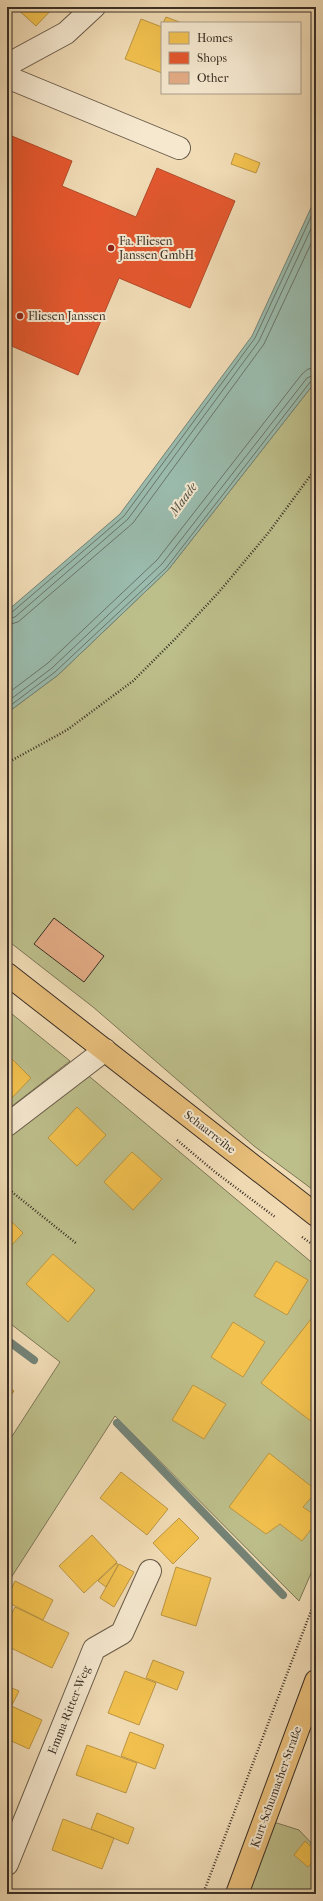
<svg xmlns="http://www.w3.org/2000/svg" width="323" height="1901" viewBox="0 0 323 1901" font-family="'IM FELL French Canon',serif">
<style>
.green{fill:#bdbf8b;stroke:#7c7758}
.water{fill:#9abbad;stroke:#748377}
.homes{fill:#f2c14e;stroke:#bb9542}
.shops{fill:#e4572e;stroke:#b14b2b}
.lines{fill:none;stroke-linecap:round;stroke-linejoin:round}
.shore{stroke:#6a7569;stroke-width:1}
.stream{stroke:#748377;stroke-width:8}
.building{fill:#e4ac86;stroke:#3a2f25}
.minor-casing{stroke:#685a49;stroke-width:24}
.major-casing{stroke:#3a2f25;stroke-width:24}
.path{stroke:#3a2f25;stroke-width:2.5;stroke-dasharray:1 2;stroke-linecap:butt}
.minor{stroke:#f5e8cf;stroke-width:22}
.major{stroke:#e8be7a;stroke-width:22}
.poi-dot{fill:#8f2418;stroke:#f5e8cf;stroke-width:1.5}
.labels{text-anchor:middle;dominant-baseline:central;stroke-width:4;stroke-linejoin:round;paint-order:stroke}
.poi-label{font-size:12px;fill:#3a2f25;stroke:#f5e8cf;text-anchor:start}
.street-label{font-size:12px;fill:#3a2f25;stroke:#f5e8cf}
.water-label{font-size:13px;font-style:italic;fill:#525247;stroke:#f5e8cf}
</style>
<rect width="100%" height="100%" fill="#f0dbb5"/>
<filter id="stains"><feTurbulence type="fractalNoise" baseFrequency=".005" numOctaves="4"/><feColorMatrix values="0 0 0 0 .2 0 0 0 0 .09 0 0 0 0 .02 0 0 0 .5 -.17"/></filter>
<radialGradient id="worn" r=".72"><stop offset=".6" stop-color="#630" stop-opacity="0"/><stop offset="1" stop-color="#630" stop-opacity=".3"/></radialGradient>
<path class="green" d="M316,381V1192L254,1146L93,1007L7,940V713L58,675L168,570Z
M7,1010L70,1061L7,1110Z
M84,1072L316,1266V1562L299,1601L115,1416L7,1584V1444L60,1362L7,1321V1134Z
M264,1819L299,1830L316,1848V1894H241Z"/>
<path class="water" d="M316,197V381L168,570L58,675L7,713V611L120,514L252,336Z"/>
<path class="homes" d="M15,7H54L36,26Z
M166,17L182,23H163Z
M141,19L162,27V73L125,59Z
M235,153L260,163L256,173L231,164Z
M7,1054L31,1078L7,1103Z
M77,1107L106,1135L77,1166L48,1138Z
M132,1152L162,1179L133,1210L104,1182Z
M7,1217L23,1233L7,1250Z
M53,1254L95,1290L68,1322L26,1284Z
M276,1261L308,1280L287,1315L254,1296Z
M311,1319L316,1323V1373L313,1378L316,1380V1425L261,1383Z
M233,1322L265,1342L243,1377L211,1357Z
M193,1385L226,1404L204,1439L172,1420Z
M7,1386L14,1391L7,1401Z
M269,1453L316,1490V1492L303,1507L316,1516V1523L302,1541L280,1524L266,1534L229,1507Z
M121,1472L168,1509L147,1535L100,1498Z
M179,1518L199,1538L173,1564L153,1543Z
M92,1535L117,1562L84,1593L59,1566Z
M117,1563L118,1565L106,1587L98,1581Z
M119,1564L134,1572L114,1607L100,1598Z
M176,1567L211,1578L196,1626L161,1615Z
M15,1581L53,1600L43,1620L7,1602V1598Z
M15,1607L69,1633L52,1668L7,1646V1623Z
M153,1660L184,1672L177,1690L146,1678Z
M125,1671L156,1683L139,1725L108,1713Z
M7,1686L19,1691L12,1705L7,1703Z
M7,1704L42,1720L29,1749L7,1739Z
M130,1732L164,1745L155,1769L121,1756Z
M87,1745L137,1763L126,1793L76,1775Z
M7,1798L12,1800L7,1810Z
M97,1813L134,1828L128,1844L91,1829Z
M63,1819L114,1838L102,1869L52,1850Z
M305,1841L316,1851V1858L308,1867L294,1855Z"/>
<path class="shops" d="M7,134L72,161L62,186L136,217L157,168L235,201L190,308L119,278L78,375L7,344Z"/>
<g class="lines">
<path class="shore" d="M7,614L11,613L124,516L255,338L316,206
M7,619L15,617L128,519L259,341L316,218
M7,625L18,622L133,523L264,344L316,233
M7,694L48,663L157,560L302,374L308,369L316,368
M7,702L52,668L162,564L307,378L316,374
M7,708L55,672L166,568L311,381L316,379"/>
<path class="stream" d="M7,1340L34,1360
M117,1423L283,1595"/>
</g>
<path class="building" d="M54,918L104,956L84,982L34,944Z"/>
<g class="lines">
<g class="minor-casing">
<path id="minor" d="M7,65L66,33L94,7
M7,77L179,148
M7,1125L105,1050
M7,1864L94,1649L122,1633L150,1571"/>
</g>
<g class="major-casing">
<path id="major" d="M7,974L316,1215
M237,1894L316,1681"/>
</g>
<path class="path" d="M7,763L67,730L133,681L176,638L219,592L269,532L316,468
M177,1140L215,1172L275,1217
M7,1188L77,1244
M302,1237L316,1247
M203,1894L316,1598"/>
<use href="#minor" class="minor"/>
<use href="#major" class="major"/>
</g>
<g class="poi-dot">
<circle cx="111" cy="248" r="4"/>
<circle cx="20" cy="316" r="4"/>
</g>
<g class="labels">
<g class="poi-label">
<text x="119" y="241">Fa. Fliesen<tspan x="119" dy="14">Janssen GmbH</tspan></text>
<text x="28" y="316">Fliesen Janssen</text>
</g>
<g class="street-label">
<text transform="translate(210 1132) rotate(38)">Schaarreihe</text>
<text transform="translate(69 1710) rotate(-68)">Emma-Ritter-Weg</text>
<text transform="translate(276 1787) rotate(-70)">Kurt-Schumacher-Straße</text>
</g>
<g class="water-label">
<text transform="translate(183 499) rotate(-54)">Maade</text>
</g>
</g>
<rect width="323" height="1901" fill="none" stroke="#f0dbb5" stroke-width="24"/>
<rect x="8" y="8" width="307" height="1885" fill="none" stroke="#3a2f25" stroke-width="2"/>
<rect x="12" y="12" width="299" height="1877" fill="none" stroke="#3a2f25"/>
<rect x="161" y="22" width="140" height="72" fill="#f5e8cf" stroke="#aa9e8b"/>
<rect x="169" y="32" width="20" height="12" fill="#f2c14e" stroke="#aa9e8b"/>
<text x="197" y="42" font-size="12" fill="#3a2f25">Homes</text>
<rect x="169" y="52" width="20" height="12" fill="#e4572e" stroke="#aa9e8b"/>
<text x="197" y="62" font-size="12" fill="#3a2f25">Shops</text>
<rect x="169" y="72" width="20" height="12" fill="#e4ac86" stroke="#aa9e8b"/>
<text x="197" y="82" font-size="12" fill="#3a2f25">Other</text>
<rect width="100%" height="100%" filter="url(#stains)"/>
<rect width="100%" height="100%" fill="url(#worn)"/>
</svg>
